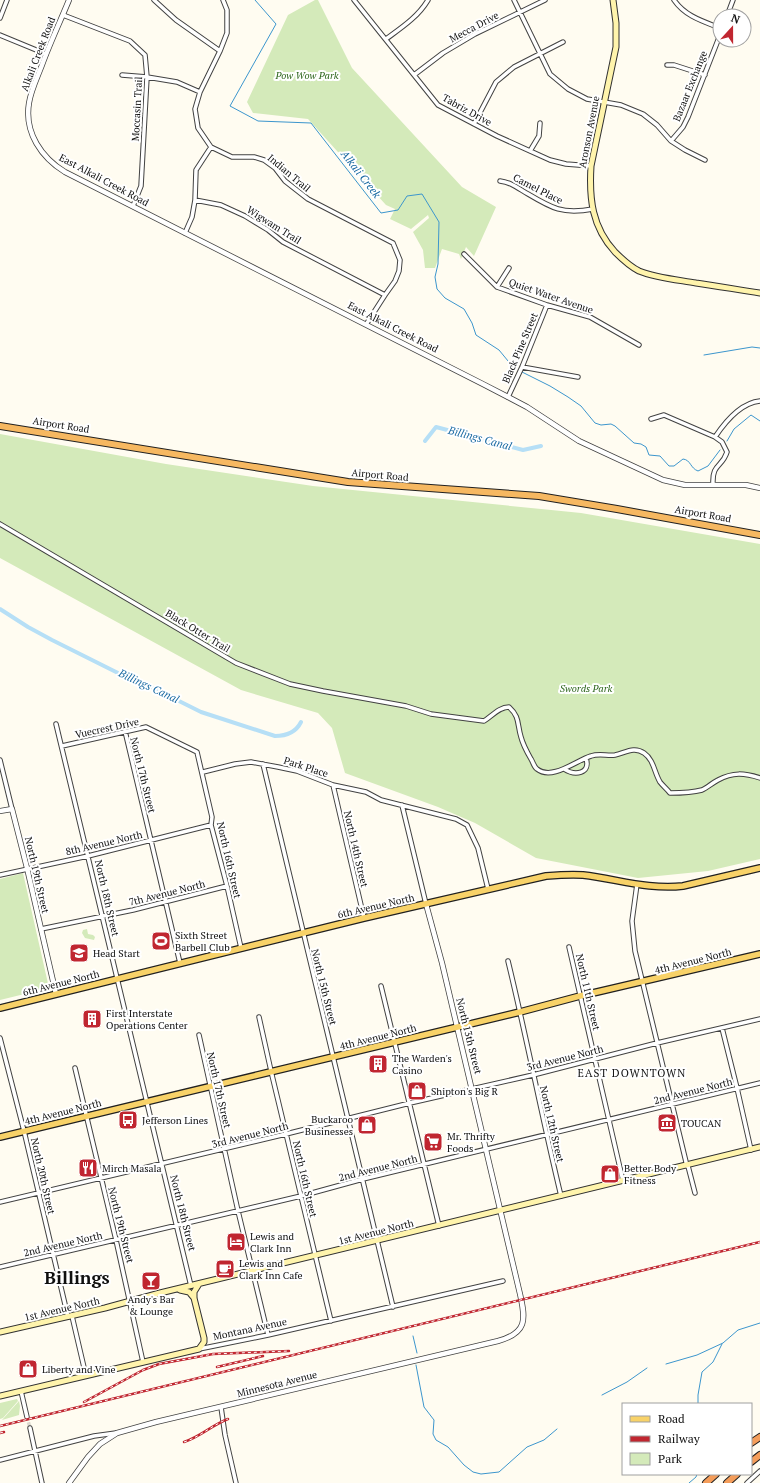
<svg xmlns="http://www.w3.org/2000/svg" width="760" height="1483" viewBox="0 0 760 1483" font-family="'PT Serif',serif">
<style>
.green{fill:#d4eaba}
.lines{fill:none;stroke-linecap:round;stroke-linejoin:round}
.stream{stroke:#3c96cd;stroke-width:1}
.canal{stroke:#b6dff6;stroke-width:4}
.minor-tunnel{stroke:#dbd8cf;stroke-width:3.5;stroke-dasharray:3.5 2;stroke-linecap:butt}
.minor-casing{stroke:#424242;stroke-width:5.5}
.tertiary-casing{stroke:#424242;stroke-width:6}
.secondary-casing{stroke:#313131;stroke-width:7}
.primary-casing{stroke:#202020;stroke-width:8}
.trunk-casing{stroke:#202020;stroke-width:8}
.motorway-casing{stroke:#202020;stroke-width:8}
.minor{stroke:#fff;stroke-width:3.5}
.tertiary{stroke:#fff;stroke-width:4.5}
.secondary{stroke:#fff4ac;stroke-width:5}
.primary{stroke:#f8d268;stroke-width:5.5}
.trunk{stroke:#f6b861;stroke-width:6}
.motorway{stroke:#f49d5a;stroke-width:6}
.rail-casing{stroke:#c02630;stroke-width:2.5}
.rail{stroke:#fff;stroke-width:1;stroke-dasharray:3;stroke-linecap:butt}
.labels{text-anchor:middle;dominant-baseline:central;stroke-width:4;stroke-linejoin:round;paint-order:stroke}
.street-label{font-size:10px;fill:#0f0f0f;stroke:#fff}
.park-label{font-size:10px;font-style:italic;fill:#2f671e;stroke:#fff}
.poi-label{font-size:10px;fill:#0f0f0f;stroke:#fff;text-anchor:start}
.water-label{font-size:11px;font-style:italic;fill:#1768a1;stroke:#fff}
.neighbourhood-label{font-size:11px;letter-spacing:1px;fill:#0f0f0f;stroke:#fff}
.town-label{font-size:18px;font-weight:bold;fill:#0f0f0f;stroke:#fff}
</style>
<rect width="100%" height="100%" fill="#fffcf1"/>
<path class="green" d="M315,0H318L352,68L462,187L496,207L474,256L466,247L461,259L459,254L442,249L435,268H425L423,250L413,232L429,218L428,215L411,229L390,219L395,209L386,205L308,119L253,113L247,102L288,15Z
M0,434L166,464L313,486L581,513L760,544V859L708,871L638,878L536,858L475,823L438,807L345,773L332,728L318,713L241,690L0,558Z
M23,873L49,988L0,1000V879Z
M87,929L88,934L93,935L95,937L94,940L85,938L82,933L83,930Z
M17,1399L18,1401L3,1418L0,1419V1403Z
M19,1401L20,1406L19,1415L2,1420Z"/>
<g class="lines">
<path class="stream" d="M255,0L276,24L230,106L258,121L311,123L381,213L398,210L407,196L422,194L439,222L438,264L435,277L437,289L445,298L464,309L472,323L476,335L499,350L513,367
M704,355L752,347L760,348
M522,372L550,386L568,397L581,406L595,423L601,425L611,424L615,426L634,443L641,444L646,447L649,455L660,456L669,466H674L683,459C691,460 690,468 698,471L708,466L720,450
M727,441L734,429L751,415L760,421
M413,1336L417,1353
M666,1364L697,1355L723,1343L738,1330L760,1323
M416,1365L424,1407L434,1420L433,1434L436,1440L448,1447L464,1465L473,1472L481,1474L499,1472L527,1447L544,1440L557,1429
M602,1395L627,1382L647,1368
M698,1404V1395L702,1372L713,1362L722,1344
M689,1483L696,1477L697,1474"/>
<path class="canal" d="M425,441L436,427L523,450L541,446
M0,609L28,627L52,640L118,673L149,686L201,712L275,736C287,736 296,732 301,722"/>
<path class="minor-tunnel" d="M27,1417L30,1428"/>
<g class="minor-casing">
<path id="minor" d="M154,0L176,20L220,51
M223,0L227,10V33L220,51L200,92L195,109L198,128L211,147L232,157H254L264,160L275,168L285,181L308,199L393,243L400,260L399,271L395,281L385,295L367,323
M354,0L438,105L497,136L550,160L566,164L591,166
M514,0L550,74L568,89L587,99L621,105L643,114L657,125L671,141L685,150L705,160
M674,0C685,16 702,21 720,28
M63,15L130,41L145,55L147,77L141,186L133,206
M727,16L733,0
M0,18L7,0
M0,35L46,54
M386,39C401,28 418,17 428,0
M667,65H674L705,75
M122,75L147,77L177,82L200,92
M414,75L443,53L475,34L545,0
M474,124L496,82L514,67L563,42
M671,141L683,127L688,117L720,35
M530,151L539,136L540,123
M500,181C509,182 515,186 523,191C550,207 560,215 593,209
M195,200L221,205L245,216L268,230L283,242L385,295
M185,233L192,217L195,200L196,170L211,147
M464,254L497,287L547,305L590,317L639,345
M497,287L509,268
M522,367L578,377
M508,397L522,367L547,305
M651,419L664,415L715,437L722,442L727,452C722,468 712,463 713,484
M715,437C725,422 740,403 760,401
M0,524L236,663L290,684L323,691L406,706L431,714L484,721C492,716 499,707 509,707C520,717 517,724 521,737C523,745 527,752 531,759C533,762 534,767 537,769C552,781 577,760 591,756C599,753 607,756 615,755C625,753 634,746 644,753C654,760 654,772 660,782C663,786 667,789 670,793C681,793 691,793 702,790C707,788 712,783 718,780C733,772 744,773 760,778
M56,724L191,1286
M125,731L180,963
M62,746L146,727L197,752L212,817L211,825L227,886L241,948
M0,760L12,809
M263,764C305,945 351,1126 393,1307
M564,769C575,776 591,774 586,758
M203,772L235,764L251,762L278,767L297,771L333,785L366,792L381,800L456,819L467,825L478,848L488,889
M333,785L364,918
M402,805L426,904
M0,875L88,856L211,825
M637,884L632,921L635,951L687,1166
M41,929L133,910L227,886
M569,947L623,1181
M508,961C527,1039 542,1118 561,1196
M381,986L439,1226
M259,1017L271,1071L331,1321
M722,1028L737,1088L751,1150
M199,1035L238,1211L268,1335
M0,1038L24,1131L68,1317
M75,1068L116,1240L143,1362
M688,1166L695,1193
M0,1202L286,1134L410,1103L533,1075L657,1043L760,1019
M0,1267L301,1196L363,1179L760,1083
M72,1316L86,1376
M199,1349L268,1335L503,1281
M21,1391L27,1417
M221,1407L225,1435L236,1483
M30,1428L42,1483
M0,1460L94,1436L116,1433
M747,1483L760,1471"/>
</g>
<g class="tertiary-casing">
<path id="tertiary" d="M69,0C60,22 50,43 42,65C37,78 31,90 29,103C24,133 42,158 65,172C213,247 361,321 508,397L527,407L579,441L663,480L685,485H746L760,488
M0,811L12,809L27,868L56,994
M69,1483L88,1457L100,1444L117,1433L156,1422L498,1341C527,1333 526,1320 520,1294L442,963L426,904"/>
</g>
<g class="secondary-casing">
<path id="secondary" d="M613,0L616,23V47L591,166C589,199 592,227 615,252C622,259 631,267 639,271C656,278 679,280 696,283C718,286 739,290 760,293
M180,1290L189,1292L194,1298
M0,1332L105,1308L160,1293L760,1147
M0,1396L199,1349L204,1342V1338L194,1298V1292L199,1284"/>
</g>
<g class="primary-casing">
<path id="primary" d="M0,1008L364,918L546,876C558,875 571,874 583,875C617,879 649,890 683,886L760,868
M0,1137L520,1012L580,996L760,954"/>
</g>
<g class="trunk-casing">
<path id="trunk" d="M0,426L348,482L539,496L617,509L760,535"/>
</g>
<g class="motorway-casing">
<path id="motorway" d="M751,1443L760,1437
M751,1462L760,1455
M706,1483L716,1474
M727,1483L737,1474"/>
</g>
<use href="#minor" class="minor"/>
<use href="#tertiary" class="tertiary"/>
<use href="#secondary" class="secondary"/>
<use href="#primary" class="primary"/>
<use href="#trunk" class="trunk"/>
<use href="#motorway" class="motorway"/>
<g class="rail-casing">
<path id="rail" d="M217,1367L263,1356
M84,1402L143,1370L159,1364L213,1354L289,1351
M0,1426L760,1242
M0,1433L4,1432
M184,1442C200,1437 212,1425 228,1419"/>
</g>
<use href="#rail" class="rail"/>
</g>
<defs>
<g id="stadium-square" transform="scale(1)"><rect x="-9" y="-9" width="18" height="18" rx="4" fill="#c02630" stroke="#fff"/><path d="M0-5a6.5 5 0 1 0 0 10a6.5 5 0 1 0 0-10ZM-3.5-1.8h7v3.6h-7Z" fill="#fff"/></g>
<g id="school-square" transform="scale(1)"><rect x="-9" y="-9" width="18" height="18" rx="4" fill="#c02630" stroke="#fff"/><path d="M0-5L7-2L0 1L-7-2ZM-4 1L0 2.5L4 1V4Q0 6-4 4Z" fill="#fff"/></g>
<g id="building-square" transform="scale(1)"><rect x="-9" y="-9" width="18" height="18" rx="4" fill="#c02630" stroke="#fff"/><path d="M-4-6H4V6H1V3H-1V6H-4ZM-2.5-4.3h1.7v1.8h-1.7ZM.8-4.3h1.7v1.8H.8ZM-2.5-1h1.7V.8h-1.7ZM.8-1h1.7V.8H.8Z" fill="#fff"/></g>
<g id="shop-square" transform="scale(1)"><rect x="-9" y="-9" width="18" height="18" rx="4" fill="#c02630" stroke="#fff"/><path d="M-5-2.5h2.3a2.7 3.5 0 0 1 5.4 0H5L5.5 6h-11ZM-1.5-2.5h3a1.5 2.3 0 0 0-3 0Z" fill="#fff"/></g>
<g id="bus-square" transform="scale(1)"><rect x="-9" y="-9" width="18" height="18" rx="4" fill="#c02630" stroke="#fff"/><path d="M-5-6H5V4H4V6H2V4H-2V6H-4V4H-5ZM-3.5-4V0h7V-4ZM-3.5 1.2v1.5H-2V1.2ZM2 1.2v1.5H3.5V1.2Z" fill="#fff"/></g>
<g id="museum-square" transform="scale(1)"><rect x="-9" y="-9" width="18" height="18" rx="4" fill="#c02630" stroke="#fff"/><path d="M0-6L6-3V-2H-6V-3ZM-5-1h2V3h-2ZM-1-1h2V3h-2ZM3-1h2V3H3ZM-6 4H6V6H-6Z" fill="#fff"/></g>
<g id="supermarket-square" transform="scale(1)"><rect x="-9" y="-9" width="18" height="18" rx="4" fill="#c02630" stroke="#fff"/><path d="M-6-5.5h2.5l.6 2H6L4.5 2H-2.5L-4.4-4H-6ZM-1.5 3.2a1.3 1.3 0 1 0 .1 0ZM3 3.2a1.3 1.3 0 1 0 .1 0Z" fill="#fff"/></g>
<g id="restaurant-square" transform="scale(1)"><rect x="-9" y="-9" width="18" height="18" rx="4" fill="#c02630" stroke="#fff"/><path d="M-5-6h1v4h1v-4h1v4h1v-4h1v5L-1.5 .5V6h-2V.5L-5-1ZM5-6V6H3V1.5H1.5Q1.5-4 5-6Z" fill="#fff"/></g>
<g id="hotel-square" transform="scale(1)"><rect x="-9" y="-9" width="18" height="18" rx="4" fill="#c02630" stroke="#fff"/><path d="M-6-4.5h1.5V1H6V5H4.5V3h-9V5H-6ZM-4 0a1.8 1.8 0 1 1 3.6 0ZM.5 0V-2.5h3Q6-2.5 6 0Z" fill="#fff"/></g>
<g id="cafe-square" transform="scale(1)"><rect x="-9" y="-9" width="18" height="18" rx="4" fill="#c02630" stroke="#fff"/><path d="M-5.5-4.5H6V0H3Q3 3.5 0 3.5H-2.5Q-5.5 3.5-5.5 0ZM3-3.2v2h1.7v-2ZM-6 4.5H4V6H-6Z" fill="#fff"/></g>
<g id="bar-square" transform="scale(1)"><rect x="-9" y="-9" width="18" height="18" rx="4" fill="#c02630" stroke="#fff"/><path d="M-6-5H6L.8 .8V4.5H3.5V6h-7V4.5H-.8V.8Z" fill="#fff"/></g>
</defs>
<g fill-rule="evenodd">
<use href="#stadium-square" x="161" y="941"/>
<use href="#school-square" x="79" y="953"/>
<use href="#building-square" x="92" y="1019"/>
<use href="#building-square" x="378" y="1064"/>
<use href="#shop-square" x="417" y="1091"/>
<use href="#bus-square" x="128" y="1120"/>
<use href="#museum-square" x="667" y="1123"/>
<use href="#shop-square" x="367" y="1125"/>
<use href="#supermarket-square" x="433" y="1142"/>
<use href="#restaurant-square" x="88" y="1168"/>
<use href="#shop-square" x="610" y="1174"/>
<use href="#hotel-square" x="236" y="1242"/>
<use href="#cafe-square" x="225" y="1269"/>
<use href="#bar-square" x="151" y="1281"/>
<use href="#shop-square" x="28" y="1369"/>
</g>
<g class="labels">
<g class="street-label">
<text transform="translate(474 27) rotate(-28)">Mecca Drive</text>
<text transform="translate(38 54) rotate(-69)">Alkali Creek Road</text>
<text transform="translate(690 86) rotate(-68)">Bazaar Exchange</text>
<text transform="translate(137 109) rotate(-87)">Moccasin Trail</text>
<text transform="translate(467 110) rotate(29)">Tabriz Drive</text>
<text transform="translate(589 132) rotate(-79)">Aronson Avenue</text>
<text transform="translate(289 173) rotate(40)">Indian Trail</text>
<text transform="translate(104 180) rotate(28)">East Alkali Creek Road</text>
<text transform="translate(538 189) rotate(27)">Camel Place</text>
<text transform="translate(274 225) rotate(32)">Wigwam Trail</text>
<text transform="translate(551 296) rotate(19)">Quiet Water Avenue</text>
<text transform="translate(393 327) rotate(27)">East Alkali Creek Road</text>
<text transform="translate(520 348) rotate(-67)">Black Pine Street</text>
<text transform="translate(61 425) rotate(9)">Airport Road</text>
<text transform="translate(380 475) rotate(5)">Airport Road</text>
<text transform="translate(703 514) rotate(10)">Airport Road</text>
<text transform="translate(198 631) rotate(31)">Black Otter Trail</text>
<text transform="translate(107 728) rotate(-12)">Vuecrest Drive</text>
<text transform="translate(306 767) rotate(18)">Park Place</text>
<text transform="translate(143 775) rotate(76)">North 17th Street</text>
<text transform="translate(104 843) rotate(-13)">8th Avenue North</text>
<text transform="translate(356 849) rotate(77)">North 14th Street</text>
<text transform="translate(229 860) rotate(77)">North 16th Street</text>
<text transform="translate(37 875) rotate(77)">North 19th Street</text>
<text transform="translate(167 893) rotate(-14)">7th Avenue North</text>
<text transform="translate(107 898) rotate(77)">North 18th Street</text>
<text transform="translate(376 906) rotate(-13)">6th Avenue North</text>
<text transform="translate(693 961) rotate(-14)">4th Avenue North</text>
<text transform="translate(61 983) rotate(-14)">6th Avenue North</text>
<text transform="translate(324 987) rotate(76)">North 15th Street</text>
<text transform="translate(588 992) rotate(77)">North 11th Street</text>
<text transform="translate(469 1036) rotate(76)">North 13th Street</text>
<text transform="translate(378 1037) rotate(-14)">4th Avenue North</text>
<text transform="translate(565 1058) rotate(-14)">3rd Avenue North</text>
<text transform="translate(219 1090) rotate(77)">North 17th Street</text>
<text transform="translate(693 1091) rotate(-14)">2nd Avenue North</text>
<text transform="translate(63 1112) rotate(-14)">4th Avenue North</text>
<text transform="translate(552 1124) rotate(77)">North 12th Street</text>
<text transform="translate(250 1135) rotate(-14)">3rd Avenue North</text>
<text transform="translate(378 1168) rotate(-14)">2nd Avenue North</text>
<text transform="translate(43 1176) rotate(77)">North 20th Street</text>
<text transform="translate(305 1179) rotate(77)">North 16th Street</text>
<text transform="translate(183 1213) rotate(76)">North 18th Street</text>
<text transform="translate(121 1225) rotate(76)">North 19th Street</text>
<text transform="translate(376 1232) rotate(-14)">1st Avenue North</text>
<text transform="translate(63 1244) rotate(-13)">2nd Avenue North</text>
<text transform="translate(62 1309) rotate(-13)">1st Avenue North</text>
<text transform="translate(250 1329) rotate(-12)">Montana Avenue</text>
<text transform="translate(277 1384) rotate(-14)">Minnesota Avenue</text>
</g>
<g class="park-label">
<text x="307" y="75">Pow Wow Park</text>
<text x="586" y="688">Swords Park</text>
</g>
<g class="poi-label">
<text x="175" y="935">Sixth Street<tspan x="175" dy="12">Barbell Club</tspan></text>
<text x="93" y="953">Head Start</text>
<text x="106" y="1013">First Interstate<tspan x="106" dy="12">Operations Center</tspan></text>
<text x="392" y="1058">The Warden's<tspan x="392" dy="12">Casino</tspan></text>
<text x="431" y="1091">Shipton's Big R</text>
<text x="353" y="1119" text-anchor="end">Buckaroo<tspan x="353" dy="12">Businesses</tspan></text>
<text x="142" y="1120">Jefferson Lines</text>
<text x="681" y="1123">TOUCAN</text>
<text x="447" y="1136">Mr. Thrifty<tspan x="447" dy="12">Foods</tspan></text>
<text x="102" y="1168">Mirch Masala</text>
<text x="624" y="1168">Better Body<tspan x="624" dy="12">Fitness</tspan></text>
<text x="250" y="1236">Lewis and<tspan x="250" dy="12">Clark Inn</tspan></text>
<text x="239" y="1263">Lewis and<tspan x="239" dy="12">Clark Inn Cafe</tspan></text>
<text x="151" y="1299" text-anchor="middle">Andy's Bar<tspan x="151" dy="12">&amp; Lounge</tspan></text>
<text x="42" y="1369">Liberty and Vine</text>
</g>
<g class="water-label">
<text transform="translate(361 174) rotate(52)">Alkali Creek</text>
<text transform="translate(480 438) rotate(15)">Billings Canal</text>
<text transform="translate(149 686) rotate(25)">Billings Canal</text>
</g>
<g class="neighbourhood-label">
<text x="632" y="1073">EAST DOWNTOWN</text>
</g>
<g class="town-label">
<text x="77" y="1277">Billings</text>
</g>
</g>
<rect x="622" y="1403" width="130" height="72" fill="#ffffff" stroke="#9f9f9f"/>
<rect x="630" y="1416" width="20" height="6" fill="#f8d268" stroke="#9f9f9f"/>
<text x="658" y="1423" font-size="12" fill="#0f0f0f">Road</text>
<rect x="630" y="1436" width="20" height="6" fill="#c02630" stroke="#9f9f9f"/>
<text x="658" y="1443" font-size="12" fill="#0f0f0f">Railway</text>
<rect x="630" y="1453" width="20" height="12" fill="#d4eaba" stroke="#9f9f9f"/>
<text x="658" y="1463" font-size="12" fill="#0f0f0f">Park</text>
<g transform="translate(732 28) rotate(21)"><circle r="19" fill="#ffffff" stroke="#9f9f9f"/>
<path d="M0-3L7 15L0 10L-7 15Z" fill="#c02630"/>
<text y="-6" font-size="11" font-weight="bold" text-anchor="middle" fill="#0f0f0f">N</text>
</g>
</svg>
